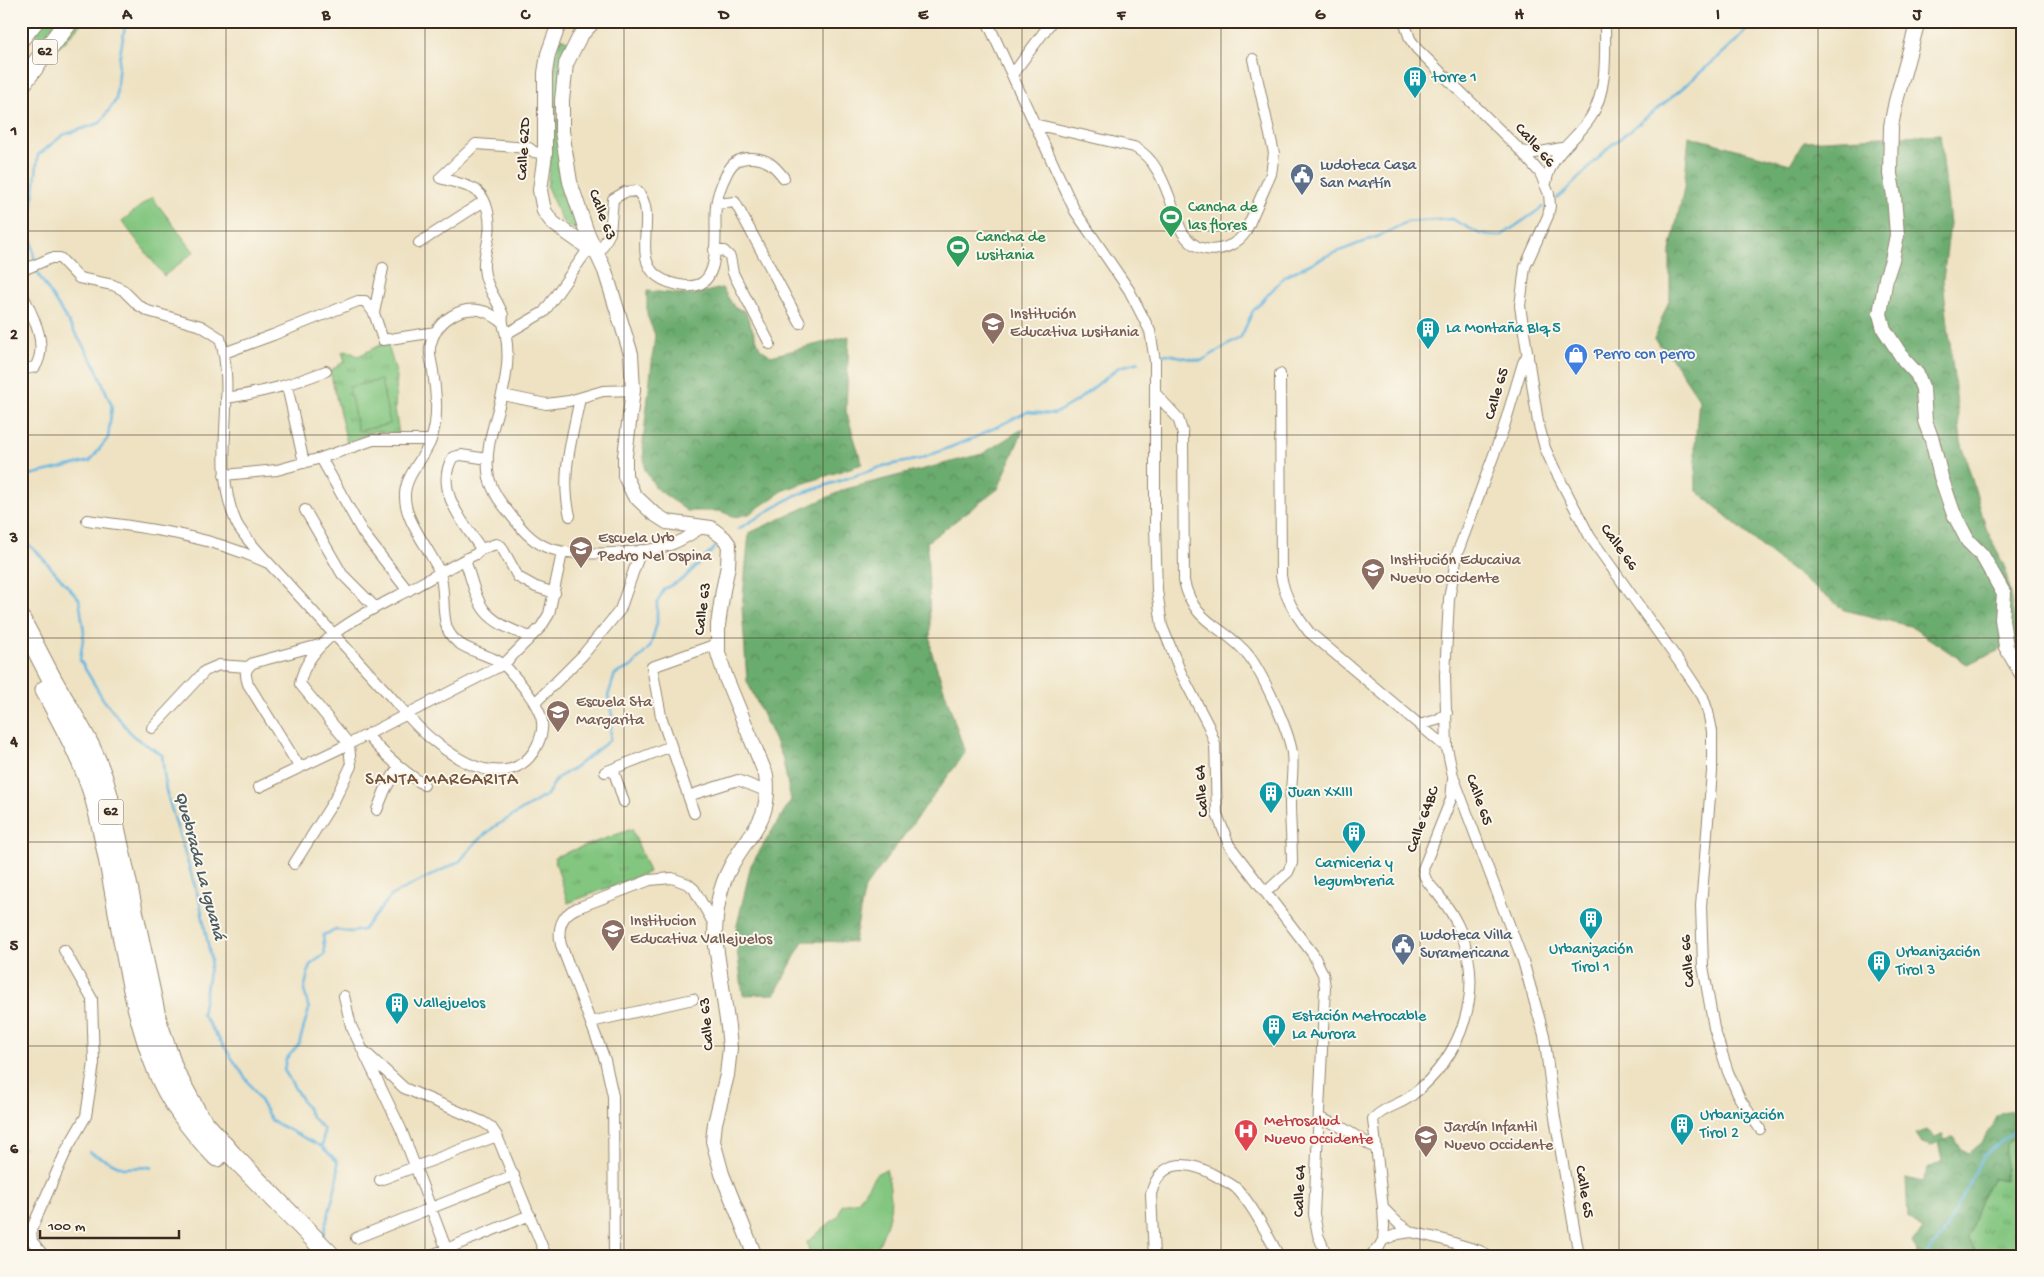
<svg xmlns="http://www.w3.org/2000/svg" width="2044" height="1277" viewBox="0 0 2044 1277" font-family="'Gochi Hand',sans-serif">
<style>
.grass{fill:url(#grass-tufts);stroke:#5f784f}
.forest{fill:url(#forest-crowns);stroke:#526a46}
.garden{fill:#83c680;stroke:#5f784f}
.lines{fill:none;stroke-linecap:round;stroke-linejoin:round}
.stream{stroke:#65b6e0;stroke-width:2.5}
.street-casing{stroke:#948670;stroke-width:12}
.secondary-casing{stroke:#948670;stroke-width:16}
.highway-casing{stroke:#948670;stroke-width:21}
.street{stroke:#fff;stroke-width:10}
.secondary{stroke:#fff;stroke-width:14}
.highway{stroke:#fff;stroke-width:19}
.grid{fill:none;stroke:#3b2a1e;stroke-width:1;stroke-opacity:0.55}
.labels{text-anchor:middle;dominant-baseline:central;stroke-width:4;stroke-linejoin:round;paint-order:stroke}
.shield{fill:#fbf7ec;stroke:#75685c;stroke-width:1}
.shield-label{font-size:15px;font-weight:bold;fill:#3b2a1e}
.culture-label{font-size:16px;fill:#0d838f;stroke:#fbf7ec;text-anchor:start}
.street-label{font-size:16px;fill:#3b2a1e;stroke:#fbf7ec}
.service-label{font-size:16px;fill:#4e5e75;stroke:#fbf7ec;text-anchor:start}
.leisure-label{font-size:16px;fill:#27864d;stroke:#fbf7ec;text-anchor:start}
.education-label{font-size:16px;fill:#785e54;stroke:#fbf7ec;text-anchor:start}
.shop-label{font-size:16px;fill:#366cbe;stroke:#fbf7ec;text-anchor:start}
.health-label{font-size:16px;fill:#be3a42;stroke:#fbf7ec;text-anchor:start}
.neighbourhood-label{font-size:18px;letter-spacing:1px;fill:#735339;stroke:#fbf7ec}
.water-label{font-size:18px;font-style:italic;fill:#4a5b62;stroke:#fbf7ec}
.neatline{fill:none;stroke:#3b2a1e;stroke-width:2}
.grid-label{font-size:16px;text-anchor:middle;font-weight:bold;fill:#3b2a1e}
</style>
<defs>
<pattern id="grass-tufts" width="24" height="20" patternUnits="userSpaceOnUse" patternTransform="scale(1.25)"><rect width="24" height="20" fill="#83c680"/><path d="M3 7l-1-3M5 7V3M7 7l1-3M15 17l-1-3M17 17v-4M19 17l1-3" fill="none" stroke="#6ca168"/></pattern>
<pattern id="forest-crowns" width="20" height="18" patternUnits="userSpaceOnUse" patternTransform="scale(1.25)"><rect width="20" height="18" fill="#6aab6e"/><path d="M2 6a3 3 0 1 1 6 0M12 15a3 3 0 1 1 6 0" fill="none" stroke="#588b5a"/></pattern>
</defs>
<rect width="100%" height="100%" fill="#fbf7ec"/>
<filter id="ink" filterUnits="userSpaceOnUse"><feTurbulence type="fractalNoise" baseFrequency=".02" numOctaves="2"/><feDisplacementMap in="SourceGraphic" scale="10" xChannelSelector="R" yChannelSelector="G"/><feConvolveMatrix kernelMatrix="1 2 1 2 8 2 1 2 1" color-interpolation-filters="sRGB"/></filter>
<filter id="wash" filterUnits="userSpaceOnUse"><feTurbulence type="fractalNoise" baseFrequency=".0096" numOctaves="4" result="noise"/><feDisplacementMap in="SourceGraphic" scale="20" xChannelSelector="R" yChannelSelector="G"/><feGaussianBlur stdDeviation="1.12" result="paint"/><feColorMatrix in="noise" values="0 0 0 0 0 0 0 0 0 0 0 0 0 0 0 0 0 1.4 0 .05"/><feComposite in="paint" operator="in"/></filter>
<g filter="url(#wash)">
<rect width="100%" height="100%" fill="#eee2c2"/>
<path class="grass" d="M21,21H83L62,45L47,46L30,29L21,42Z
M560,38L568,41L563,56L557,112L554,116C552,89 554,64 560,38Z
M554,118L559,120L578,224L574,230L562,221L547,187L554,131Z
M387,342L397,376L395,409L399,435L375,431L347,443L330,371L345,361L342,352L348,351L358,356Z
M632,829L649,872L568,903L554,857Z
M2023,1131V1256H1978L1968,1239L1980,1200L1993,1177L2005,1180L2006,1144Z"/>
<path class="forest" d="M1940,134L1950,223L1943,280L1961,441L1986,528L2005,568L2019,642L1967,664L1910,626L1844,610L1768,552L1696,490L1695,445L1699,399L1673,360L1654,339L1670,298V251L1684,188L1689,136L1790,164L1804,141Z
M722,288L735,308L745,311L760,348L771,356L849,336L846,411L862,464L784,490L749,514L735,517L720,511H687L656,488L645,470L643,442L655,335L647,315V291L692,295Z
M1024,428L998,489L927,542L931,650L965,753L865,888L854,942L803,941L775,994L743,995L735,934L751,865L791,800L782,756L747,681L742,607L749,533L846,489L982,454Z
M2023,1109V1131L2006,1144L2005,1180L1993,1178L1980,1200L1968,1239L1978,1256H1916L1917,1252L1912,1242L1923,1229L1908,1218L1906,1178L1922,1182L1928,1169L1942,1161L1938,1142L1931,1146L1922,1143L1916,1134L1927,1130L1935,1137L1942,1134L1945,1140L1954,1137L1961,1149L1969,1153L1983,1142L1987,1132L1993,1125L1997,1117L2003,1113Z"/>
<path class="garden" d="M152,197L194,252L164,276L122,221Z
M381,380L390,424L358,431L349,387Z
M886,1169C896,1207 889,1221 874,1256H810L807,1242L838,1216L842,1205L858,1201L876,1174Z"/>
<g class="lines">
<path class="stream" d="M1557,198L1566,191L1609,147L1672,97L1732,45L1756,21
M35,262C27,228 35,189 38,155L63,135L100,123L116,100L119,60L126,21
M1157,357L1167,354L1201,361L1241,337L1253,311L1285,276L1329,255L1379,236L1407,222L1452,219L1480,234L1501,236L1543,207
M21,477L90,461L108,438L112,406L94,363L38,274L36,267
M738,529L794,496L884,466L920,459L974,438L1027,412L1054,414L1078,400L1119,367L1139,362
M21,538L37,552L79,599L84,632L80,660L103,699L133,736L162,755L166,791L200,903L211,960L202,1014L255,1092L272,1121L322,1147L337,1161L338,1177L323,1236
M322,1147L324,1130L312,1117L284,1070L286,1059L299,1044L309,1009L304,990L310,965L325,954L323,935L336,930L351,932L363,930L392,895L460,861L476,842L494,827L547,795L557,778L573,769L610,740L612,715L608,696L615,674L631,667L650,647L657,623V603L664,589L683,579L722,541
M21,1148H23
M89,1152L123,1168L152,1167
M1925,1256L1946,1230L1983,1156L2023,1124"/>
</g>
</g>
<g filter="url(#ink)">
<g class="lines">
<g class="street-casing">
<path id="street" d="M987,21L1075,211L1129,290L1150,331L1155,361V526L1157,590L1162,626L1181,673L1209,727L1215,744L1217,814L1229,845L1313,954L1323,974L1325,987L1314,1214L1318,1235L1327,1256
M1404,21L1410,39L1417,49L1521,151L1540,173L1549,194L1550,206L1548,216L1525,267L1520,306L1538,422L1545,448L1554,468L1590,537L1687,673L1703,697L1708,712L1712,731V772L1701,906L1703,966L1714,1028L1728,1072L1740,1099L1760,1129
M1012,75L1052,21
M1034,124L1134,147C1158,159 1167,191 1176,215C1178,222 1180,230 1185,236C1200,257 1231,252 1245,233L1271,174L1274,153L1253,59
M1521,151L1535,153L1562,148
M545,154L534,152L529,148L476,144L440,178C450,181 469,185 477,191C488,200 491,221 489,234C488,246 483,256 484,268C485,286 497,299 503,315C501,323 505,328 506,336C508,349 508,362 506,374C502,408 482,444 489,478C493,493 501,503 510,514C520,527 530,540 546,547C571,558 643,553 670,545C682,541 692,534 703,527
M1546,183C1551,152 1575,142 1591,117C1608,89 1605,52 1605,21
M716,204L735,202L800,323
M419,243L484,201
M714,250L724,251L730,257L733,273L770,344
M598,255L610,233L613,199L625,192L637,191C659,213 631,256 657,276C665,282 676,285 686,286C725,290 713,230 716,206C717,194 722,183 727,173C732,163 738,158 750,158C767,158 774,165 784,178
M21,271L51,258H60L79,278L113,285L123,290L138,305L148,311L201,326L220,338C238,397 210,464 236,522C243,538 275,569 288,584C319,618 351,653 382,687C399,705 414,726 434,741C449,753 466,765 484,769C495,771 508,772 518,766C534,758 546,734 541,717C535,699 520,683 508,669C492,651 457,654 447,628C441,610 446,588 439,571C429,548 405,521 405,497C404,476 424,459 431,440C439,418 436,393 433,371C432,364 429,355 430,348C434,322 461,303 486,312C491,314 496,318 501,321
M21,291C31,313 50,344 35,367L21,370
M374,313L383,268
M506,334L544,312L589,248
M224,353L273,335L358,301H365L374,313L383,340L436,332
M1528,354L1523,363L1503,430L1457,554L1449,599L1445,675L1447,748L1453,776L1523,961L1544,1035L1555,1118L1579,1256
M1280,374L1281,576C1285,598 1295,614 1309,632L1447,748
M287,386L304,463
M1155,393L1178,418L1183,434L1184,581C1194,626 1225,625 1249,656C1263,675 1289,730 1292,753C1294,769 1291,785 1290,802C1290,822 1292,842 1292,863L1288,872L1266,892
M503,395L546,404L569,401L603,391L633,390
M226,398C265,392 290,385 326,371
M321,458L363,533L408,591
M224,475L277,470L321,458L373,440H431
M305,510L342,574L375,607
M570,516C560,475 572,439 580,398
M87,520C153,529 207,535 268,563
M481,549C464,523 433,489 453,457L461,455L488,459
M465,559C480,609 479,618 530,637
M535,703L582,656L620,610L641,550
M1419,725L1437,720L1447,713
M152,728L205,671L219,665L247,667
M367,735C384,755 402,770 424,785
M300,768L248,684C245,675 244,669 253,663L323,644
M613,769L624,802
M605,772L671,746
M259,787L349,744L504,664L541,627L549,614L562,553
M688,796L738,780L768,792
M377,810L385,790L398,767
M694,813L661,716L652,667L717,644
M294,864L335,799L351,766L349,744L300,684C307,638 371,610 409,590C431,578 453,565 476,554L481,549L496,544L501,546L518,577L536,587L555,593
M344,996L351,1026L401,1129L449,1256
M591,1022L693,999
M364,1051L404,1088L483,1122L491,1127L497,1136L546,1256
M1320,1118L1343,1128L1375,1148
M380,1180L497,1136
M1383,1208L1399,1224L1411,1232L1441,1239L1480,1251L1488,1256
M356,1238L514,1175
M1383,1240L1398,1234L1411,1232
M44,1256L32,1241L31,1230L67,1149L86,1116L94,1063L92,999L64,950
M429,1256L530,1215
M614,1256L613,1096L605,1060L561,945C557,929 561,915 577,908L650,880L672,878L688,884L694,889L715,926
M1154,1256L1151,1194C1161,1156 1191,1161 1218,1177C1224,1181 1233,1184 1238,1190C1255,1209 1266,1233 1279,1256
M1370,1256L1379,1247L1383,1240L1384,1226L1383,1208L1373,1119C1385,1106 1398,1106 1411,1096C1463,1056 1485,991 1460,930C1455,918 1448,907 1440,897C1433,887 1424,882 1423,869L1451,799L1453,779"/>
</g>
<g class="secondary-casing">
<path id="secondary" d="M560,21L548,54L545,73V154L540,190L544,211L553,223L597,254
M594,21L580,36L566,64L562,100V131L570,182L586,230L605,271L631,354L633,390L625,456V476L634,495L653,513L667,522L711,528L724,538L729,545L728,566L723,590L718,625V653L726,678L766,775C772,823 749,831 730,868C718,890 715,915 715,939L728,1027L730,1048L727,1075L715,1123L713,1141L722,1174L755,1256
M1918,21L1896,101L1891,126L1890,174L1894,196L1897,235L1892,260L1886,278L1880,314L1884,329L1904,360L1917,374L1923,389L1925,421L1932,440L1941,477L1953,512L1968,541L1982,555L2004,594L2002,619L2006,647L2023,676"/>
</g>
<g class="highway-casing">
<path id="highway" d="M21,37L34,21
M21,84L69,21
M21,620C32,640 42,661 53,681C75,720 97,751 108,795L157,1021L174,1071L199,1117L232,1155L331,1256
M45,690C64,726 84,761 95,800C119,889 123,984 157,1070C170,1103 193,1132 217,1157"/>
</g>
<use href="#street" class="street"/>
<use href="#secondary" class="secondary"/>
<use href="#highway" class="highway"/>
</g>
</g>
<path class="grid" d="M226,21V1256M425,21V1256M624,21V1256M823,21V1256M1022,21V1256M1221,21V1256M1420,21V1256M1619,21V1256M1818,21V1256M21,231H2023M21,435H2023M21,638H2023M21,842H2023M21,1046H2023"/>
<defs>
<g id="building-pin" transform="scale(1.25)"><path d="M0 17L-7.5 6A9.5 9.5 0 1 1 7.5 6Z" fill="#0f9aa8" stroke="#fbf7ec"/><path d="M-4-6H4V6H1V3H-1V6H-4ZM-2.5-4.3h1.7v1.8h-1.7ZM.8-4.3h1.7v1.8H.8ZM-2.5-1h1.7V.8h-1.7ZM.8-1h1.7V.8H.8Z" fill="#fff"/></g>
<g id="civic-pin" transform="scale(1.25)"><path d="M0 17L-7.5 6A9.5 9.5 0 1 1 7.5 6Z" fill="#5c6f8a" stroke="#fbf7ec"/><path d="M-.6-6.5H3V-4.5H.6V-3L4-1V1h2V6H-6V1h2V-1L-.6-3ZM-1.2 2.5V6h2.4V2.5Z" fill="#fff"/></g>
<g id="stadium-pin" transform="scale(1.25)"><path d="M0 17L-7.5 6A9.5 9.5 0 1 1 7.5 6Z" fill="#2e9e5b" stroke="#fbf7ec"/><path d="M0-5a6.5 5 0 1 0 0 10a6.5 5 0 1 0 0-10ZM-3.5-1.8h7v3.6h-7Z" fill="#fff"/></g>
<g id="school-pin" transform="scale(1.25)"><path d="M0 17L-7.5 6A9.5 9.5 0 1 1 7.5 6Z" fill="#8d6e63" stroke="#fbf7ec"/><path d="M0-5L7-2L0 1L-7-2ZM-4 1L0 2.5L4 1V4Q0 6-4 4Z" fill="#fff"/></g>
<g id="shop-pin" transform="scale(1.25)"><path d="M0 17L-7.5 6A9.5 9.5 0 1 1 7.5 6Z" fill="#3f7fe0" stroke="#fbf7ec"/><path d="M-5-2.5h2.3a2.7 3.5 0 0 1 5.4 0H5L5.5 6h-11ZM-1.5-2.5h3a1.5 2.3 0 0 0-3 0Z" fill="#fff"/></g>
<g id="hospital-pin" transform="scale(1.25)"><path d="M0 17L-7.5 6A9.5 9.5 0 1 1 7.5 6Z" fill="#e0444e" stroke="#fbf7ec"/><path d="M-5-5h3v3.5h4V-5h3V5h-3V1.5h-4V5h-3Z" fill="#fff"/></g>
</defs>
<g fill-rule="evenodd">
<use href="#building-pin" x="1415" y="78"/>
<use href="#civic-pin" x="1302" y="175"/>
<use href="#stadium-pin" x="1171" y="217"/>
<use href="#stadium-pin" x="958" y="247"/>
<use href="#school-pin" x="993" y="324"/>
<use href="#building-pin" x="1428" y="329"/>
<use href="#shop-pin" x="1576" y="355"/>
<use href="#school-pin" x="581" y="548"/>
<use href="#school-pin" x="1373" y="570"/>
<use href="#school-pin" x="558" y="712"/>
<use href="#building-pin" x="1271" y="793"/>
<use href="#building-pin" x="1354" y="833"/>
<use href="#building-pin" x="1591" y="919"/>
<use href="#school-pin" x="613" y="931"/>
<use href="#civic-pin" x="1403" y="945"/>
<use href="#building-pin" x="1879" y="962"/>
<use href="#building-pin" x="397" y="1004"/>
<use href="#building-pin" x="1274" y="1026"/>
<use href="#building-pin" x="1682" y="1125"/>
<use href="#hospital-pin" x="1246" y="1131"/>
<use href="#school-pin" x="1426" y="1137"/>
</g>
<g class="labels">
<g class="shield">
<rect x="32.5" y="39.5" width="25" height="25" rx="4"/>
<rect x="98.5" y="799.5" width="25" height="25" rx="4"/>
</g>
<g class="shield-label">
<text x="45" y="52">62</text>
<text x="111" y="812">62</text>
</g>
<g class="culture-label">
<text x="1432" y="78">torre 1</text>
<text x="1446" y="329">La Montaña Blq 5</text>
<text x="1288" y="793">Juan XXIII</text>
<text x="1354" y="864" text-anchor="middle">Carniceria y<tspan x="1354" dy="18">legumbreria</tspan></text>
<text x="1591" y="950" text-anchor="middle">Urbanización<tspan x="1591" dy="18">Tirol 1</tspan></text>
<text x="1896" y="953">Urbanización<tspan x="1896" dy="18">Tirol 3</tspan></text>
<text x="414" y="1004">Vallejuelos</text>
<text x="1292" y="1017">Estación Metrocable<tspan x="1292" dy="18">La Aurora</tspan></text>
<text x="1700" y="1116">Urbanización<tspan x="1700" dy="18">Tirol 2</tspan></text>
</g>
<g class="street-label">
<text transform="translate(1534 146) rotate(49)">Calle 66</text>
<text transform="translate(525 149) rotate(-87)">Calle 62D</text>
<text transform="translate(601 215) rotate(69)">Calle 63</text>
<text transform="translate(1498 394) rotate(-74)">Calle 65</text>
<text transform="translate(1618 548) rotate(54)">Calle 66</text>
<text transform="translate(704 609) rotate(-83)">Calle 63</text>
<text transform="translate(1203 791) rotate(-94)">Calle 64</text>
<text transform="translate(1478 800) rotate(70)">Calle 65</text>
<text transform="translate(1424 820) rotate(-70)">Calle 64BC</text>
<text transform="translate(1689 961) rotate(-95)">Calle 66</text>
<text transform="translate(708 1024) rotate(-95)">Calle 63</text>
<text transform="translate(1301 1191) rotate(-88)">Calle 64</text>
<text transform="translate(1583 1192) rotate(80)">Calle 65</text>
</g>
<g class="service-label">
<text x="1320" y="166">Ludoteca Casa<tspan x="1320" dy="18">San Martín</tspan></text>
<text x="1420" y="936">Ludoteca Villa<tspan x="1420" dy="18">Suramericana</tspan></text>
</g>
<g class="leisure-label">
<text x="1188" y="208">Cancha de<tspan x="1188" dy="18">las flores</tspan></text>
<text x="976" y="238">Cancha de<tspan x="976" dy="18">Lusitania</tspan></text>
</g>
<g class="education-label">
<text x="1010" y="315">Institución<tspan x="1010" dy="18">Educativa Lusitania</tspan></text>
<text x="598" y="539">Escuela Urb<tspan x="598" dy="18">Pedro Nel Ospina</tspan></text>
<text x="1390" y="561">Institución Educaiva<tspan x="1390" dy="18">Nuevo Occidente</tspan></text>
<text x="576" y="703">Escuela Sta<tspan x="576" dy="18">Margarita</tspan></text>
<text x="630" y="922">Institucion<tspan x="630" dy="18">Educativa Vallejuelos</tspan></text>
<text x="1444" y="1128">Jardín Infantil<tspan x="1444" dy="18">Nuevo Occidente</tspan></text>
</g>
<g class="shop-label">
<text x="1594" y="355">Perro con perro</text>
</g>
<g class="health-label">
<text x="1264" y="1122">Metrosalud<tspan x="1264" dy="18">Nuevo Occidente</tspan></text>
</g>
<g class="neighbourhood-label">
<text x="442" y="780">SANTA MARGARITA</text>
</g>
<g class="water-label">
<text transform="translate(199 866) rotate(75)">Quebrada La Iguaná</text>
</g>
</g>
<rect width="2044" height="1277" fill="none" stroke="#fbf7ec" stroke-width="55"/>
<path d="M40 1230v8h139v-8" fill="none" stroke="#3b2a1e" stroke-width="2.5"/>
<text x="48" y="1230" font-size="15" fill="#3b2a1e" stroke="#fbf7ec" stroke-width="4" paint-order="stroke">100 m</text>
<rect x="28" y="28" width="1988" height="1222" class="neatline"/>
<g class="grid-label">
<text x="127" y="19">A</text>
<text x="326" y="19">B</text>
<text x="525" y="19">C</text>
<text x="724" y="19">D</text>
<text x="923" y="19">E</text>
<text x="1121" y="19">F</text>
<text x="1320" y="19">G</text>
<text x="1519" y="19">H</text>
<text x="1718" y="19">I</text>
<text x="1917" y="19">J</text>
<text x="14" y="135">1</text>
<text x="14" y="339">2</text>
<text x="14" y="542">3</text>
<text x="14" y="746">4</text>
<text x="14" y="950">5</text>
<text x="14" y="1153">6</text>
</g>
</svg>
